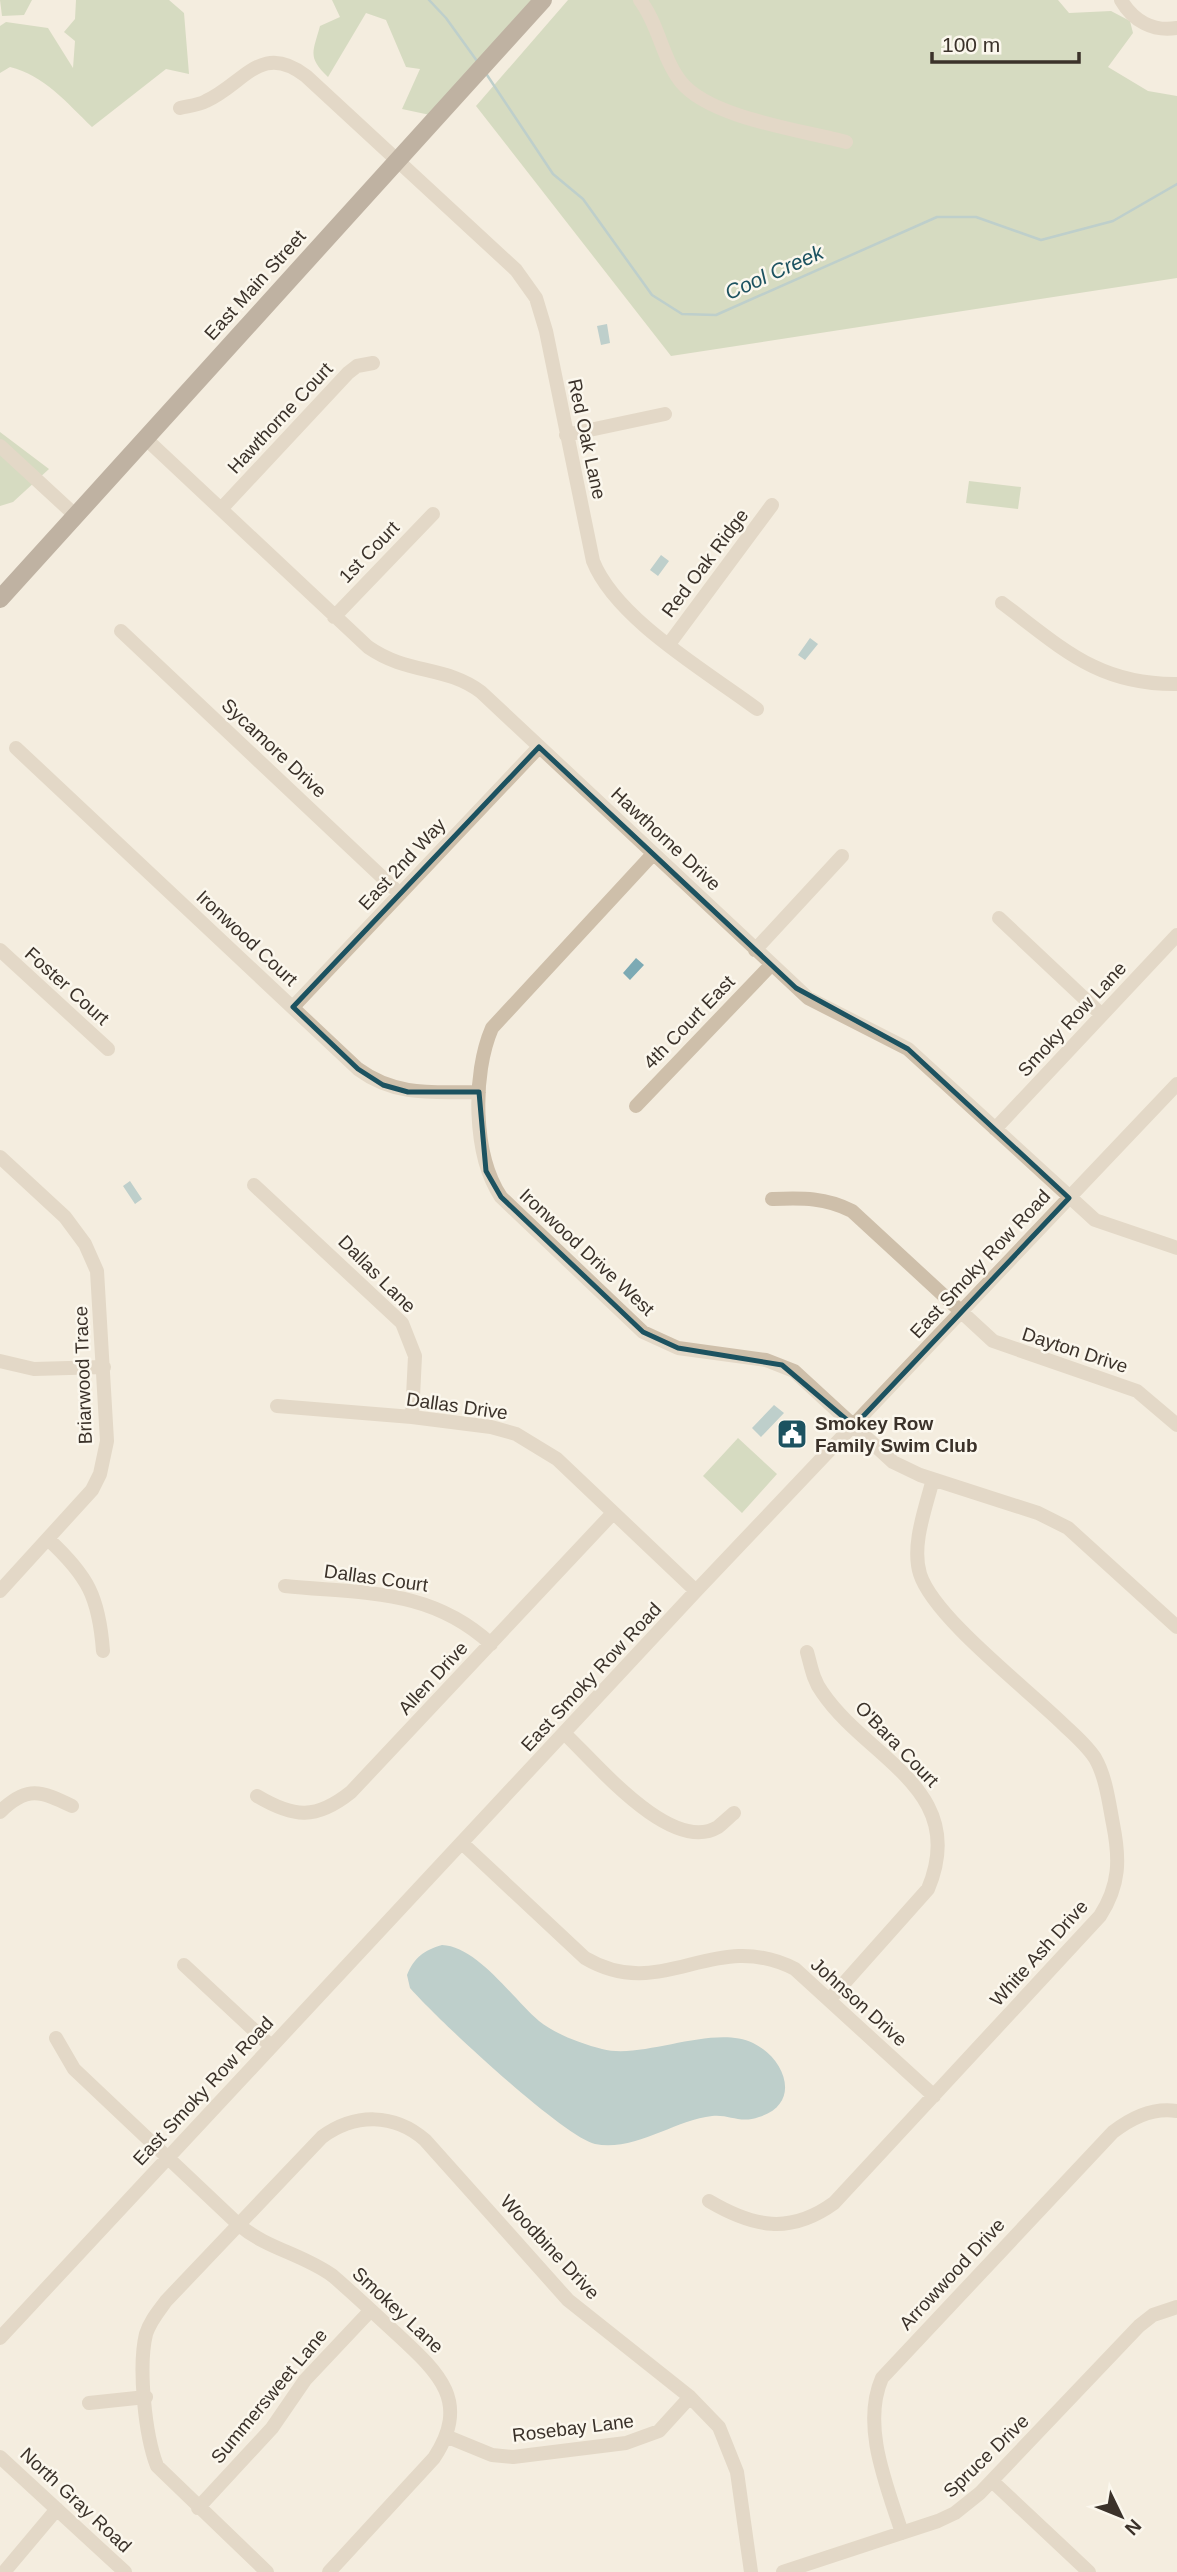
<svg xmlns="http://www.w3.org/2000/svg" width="1177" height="2572" viewBox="0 0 1177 2572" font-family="Helvetica,sans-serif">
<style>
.green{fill:#b2c59e}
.water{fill:#7caab4}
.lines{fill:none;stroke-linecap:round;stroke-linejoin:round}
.stream{stroke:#7caab4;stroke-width:2.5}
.minor{stroke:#cebfaa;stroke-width:14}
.major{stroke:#7e6b5a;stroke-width:18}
.marked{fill:none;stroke:#1c5260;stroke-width:5;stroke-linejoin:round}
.labels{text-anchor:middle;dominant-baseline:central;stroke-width:5;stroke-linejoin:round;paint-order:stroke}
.street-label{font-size:19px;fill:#3b322a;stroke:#fbf7ed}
.poi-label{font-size:19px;font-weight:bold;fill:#3b322a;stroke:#fbf7ed;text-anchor:start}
.water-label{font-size:21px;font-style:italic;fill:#1c5260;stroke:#fbf7ed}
</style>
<rect width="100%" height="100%" fill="#f4eddf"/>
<path class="green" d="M0,0H32L24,15L2,16Z
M76,0H169L184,13L189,74L166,69L92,127C67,103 44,75 10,67L0,73V26L6,22L48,28L73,68L75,41L64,32L75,19Z
M332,0H537L430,115L402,109L420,69L406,67L386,20L366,13L328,77C307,57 313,52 320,26L340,17Z
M568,0H1058L1069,13L1111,11L1130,21L1133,33L1108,67L1148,91L1177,96V278L671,356L476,106Z
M0,432L49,469L13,502L0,506Z
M969,481L1021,487L1018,509L966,503Z
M738,1438L777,1474L742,1513L703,1476Z"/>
<path class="water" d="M607,324L610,343L601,345L597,326Z
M661,555L669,561L658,576L650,570Z
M810,638L818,644L805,660L798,655Z
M636,958L644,965L630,980L623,973Z
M130,1181L142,1199L135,1204L123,1186Z
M774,1405L784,1413L761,1437L752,1428Z
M442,1945C477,1946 513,1999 539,2021C555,2034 582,2044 602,2049C644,2060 712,2024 753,2043C786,2059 802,2104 759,2117C740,2124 729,2114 712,2116C675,2120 634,2152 595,2144C563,2137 435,2017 410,1988L407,1975C414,1958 424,1950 442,1945Z"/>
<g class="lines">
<path class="stream" d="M429,0L446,18L477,61
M485,72L553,174L583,199L652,295L682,314L716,315L937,217H976L1041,240L1113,221L1177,184"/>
<path class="minor" d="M640,0C659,25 662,58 681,82C710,118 801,130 846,142
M1121,0C1133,21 1153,32 1177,28
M180,108C188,106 199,105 206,101C244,84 261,41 306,76L516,270L536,298L546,331L593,561C616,619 706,671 757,709
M566,435L665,414
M145,438L368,647C408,675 445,665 481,692L808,998L908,1049L1095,1220L1177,1248
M0,446L76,516
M221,509L348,373L357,366L373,363
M1002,603C1062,648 1098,685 1177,684
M334,617L433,514
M121,631L400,894
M669,644L772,505
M16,748L358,1069C396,1097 434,1092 479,1092
M653,854L492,1028C472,1074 473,1155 501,1197L643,1332L678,1348L766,1360L794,1371L893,1462L920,1475L1038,1513L1068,1528L1177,1627
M999,918L1102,1015
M0,950L108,1049
M755,950L842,856
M293,1007L539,747
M636,1106L771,965
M995,1129L1177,935
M0,1157L65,1217L85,1244L97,1271L107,1441L100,1474L92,1490L0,1591
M254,1185L402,1323L415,1356L412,1417
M772,1199C802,1198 825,1197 852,1211L993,1341L1137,1391L1177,1425
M0,1361L34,1369L104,1367
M277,1406L412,1417L491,1427L516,1434L557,1459L696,1591
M48,1539C88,1576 99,1597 103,1651
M285,1586C364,1594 430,1588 491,1644
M807,1652C811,1666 813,1680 822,1692C867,1759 970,1789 928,1889L830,1999
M565,1734C595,1762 671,1855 718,1827C723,1823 729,1817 734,1813
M257,1796C294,1818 316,1820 351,1792L613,1513
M0,1812C27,1785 41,1791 72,1806
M462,1843L585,1958C663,2004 713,1927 795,1969L934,2096
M184,1965L271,2046
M56,2038L74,2069L239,2225C267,2249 303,2254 333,2276C355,2295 376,2315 398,2335C439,2373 471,2402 434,2458L329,2572
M709,2201C753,2227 790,2235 834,2203L1100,1916C1120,1885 1120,1859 1113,1824C1109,1803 1106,1777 1095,1758C1087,1746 1076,1736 1066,1727C1029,1690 934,1618 920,1574C911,1545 926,1507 933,1479
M0,2338L696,1591L1177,1084
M89,2403L146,2397
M448,2437L492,2455L513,2457L626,2443L659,2431L690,2397
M0,2457L125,2572
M992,2481L1089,2572
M198,2508L272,2428L305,2380L371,2310
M902,2533C887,2486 861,2426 882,2378L1113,2132C1131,2118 1153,2107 1177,2111
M4,2572L57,2509
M267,2572L157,2466C145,2435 138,2367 146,2334C150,2321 158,2312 166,2301L322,2137C355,2113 394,2113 425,2140L568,2300L690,2397L719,2427L737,2472L751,2572
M783,2572L938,2521L955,2513L980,2493L1139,2326L1153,2315L1177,2307"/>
<path class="major" d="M0,599L543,0"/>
</g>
<path d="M0 0H1177V2572H0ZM539,747L796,988L908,1049L1069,1198L854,1426L782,1365L678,1348L643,1332L501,1197L486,1171L479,1092H408L383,1085L358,1069L293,1007Z" fill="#f4eddf" fill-opacity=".55" fill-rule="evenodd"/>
<path class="marked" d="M539,747L796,988L908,1049L1069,1198L854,1426L782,1365L678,1348L643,1332L501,1197L486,1171L479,1092H408L383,1085L358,1069L293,1007Z"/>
<defs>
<g id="civic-square" transform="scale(1.575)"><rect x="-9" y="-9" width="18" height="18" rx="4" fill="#1c5260" stroke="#fbf7ed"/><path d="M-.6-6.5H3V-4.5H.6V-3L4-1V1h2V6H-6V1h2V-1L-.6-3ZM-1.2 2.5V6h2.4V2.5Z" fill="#fff"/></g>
</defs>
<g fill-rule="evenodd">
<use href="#civic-square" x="792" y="1434"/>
</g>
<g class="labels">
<g class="street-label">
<text transform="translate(255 285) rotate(-48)">East Main Street</text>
<text transform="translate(280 418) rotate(-47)">Hawthorne Court</text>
<text transform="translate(587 439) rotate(78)">Red Oak Lane</text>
<text transform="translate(369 552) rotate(-46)">1st Court</text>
<text transform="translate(705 563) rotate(-53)">Red Oak Ridge</text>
<text transform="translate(274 748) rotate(43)">Sycamore Drive</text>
<text transform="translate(666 839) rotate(43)">Hawthorne Drive</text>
<text transform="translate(402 864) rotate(-47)">East 2nd Way</text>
<text transform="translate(247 938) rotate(43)">Ironwood Court</text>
<text transform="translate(67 986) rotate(42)">Foster Court</text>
<text transform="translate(1072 1019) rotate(-47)">Smoky Row Lane</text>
<text transform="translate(689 1022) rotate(-46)">4th Court East</text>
<text transform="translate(587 1252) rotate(43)">Ironwood Drive West</text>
<text transform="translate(980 1264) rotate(-47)">East Smoky Row Road</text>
<text transform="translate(377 1274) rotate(45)">Dallas Lane</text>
<text transform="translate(1075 1350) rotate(18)">Dayton Drive</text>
<text transform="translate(83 1375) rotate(-92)">Briarwood Trace</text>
<text transform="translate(457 1406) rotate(8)">Dallas Drive</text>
<text transform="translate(376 1578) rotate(8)">Dallas Court</text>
<text transform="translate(591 1677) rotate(-47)">East Smoky Row Road</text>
<text transform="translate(433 1678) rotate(-47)">Allen Drive</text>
<text transform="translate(897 1744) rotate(46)">O'Bara Court</text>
<text transform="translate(1039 1953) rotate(-48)">White Ash Drive</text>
<text transform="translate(859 2002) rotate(42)">Johnson Drive</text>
<text transform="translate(203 2091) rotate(-47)">East Smoky Row Road</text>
<text transform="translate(550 2247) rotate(47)">Woodbine Drive</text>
<text transform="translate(952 2274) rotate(-47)">Arrowwood Drive</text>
<text transform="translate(398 2310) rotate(43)">Smokey Lane</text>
<text transform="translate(269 2396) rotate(-50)">Summersweet Lane</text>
<text transform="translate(573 2428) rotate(-7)">Rosebay Lane</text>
<text transform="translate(986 2456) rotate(-44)">Spruce Drive</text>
<text transform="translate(76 2500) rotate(43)">North Gray Road</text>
</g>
<g class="poi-label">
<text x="815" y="1423">Smokey Row<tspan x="815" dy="22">Family Swim Club</tspan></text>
</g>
<g class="water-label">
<text transform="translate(774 272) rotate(-24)">Cool Creek</text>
</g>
</g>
<g transform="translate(1121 2516) rotate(133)" stroke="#fbf7ed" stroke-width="5" paint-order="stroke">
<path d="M0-5L12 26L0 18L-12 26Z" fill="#3b322a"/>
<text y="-10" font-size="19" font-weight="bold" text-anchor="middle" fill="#3b322a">N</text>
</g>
<path d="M932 52v10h147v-10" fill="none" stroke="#3b322a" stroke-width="3.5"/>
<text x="942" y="52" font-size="21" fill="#3b322a" stroke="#fbf7ed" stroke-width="5" paint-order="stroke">100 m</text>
</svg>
